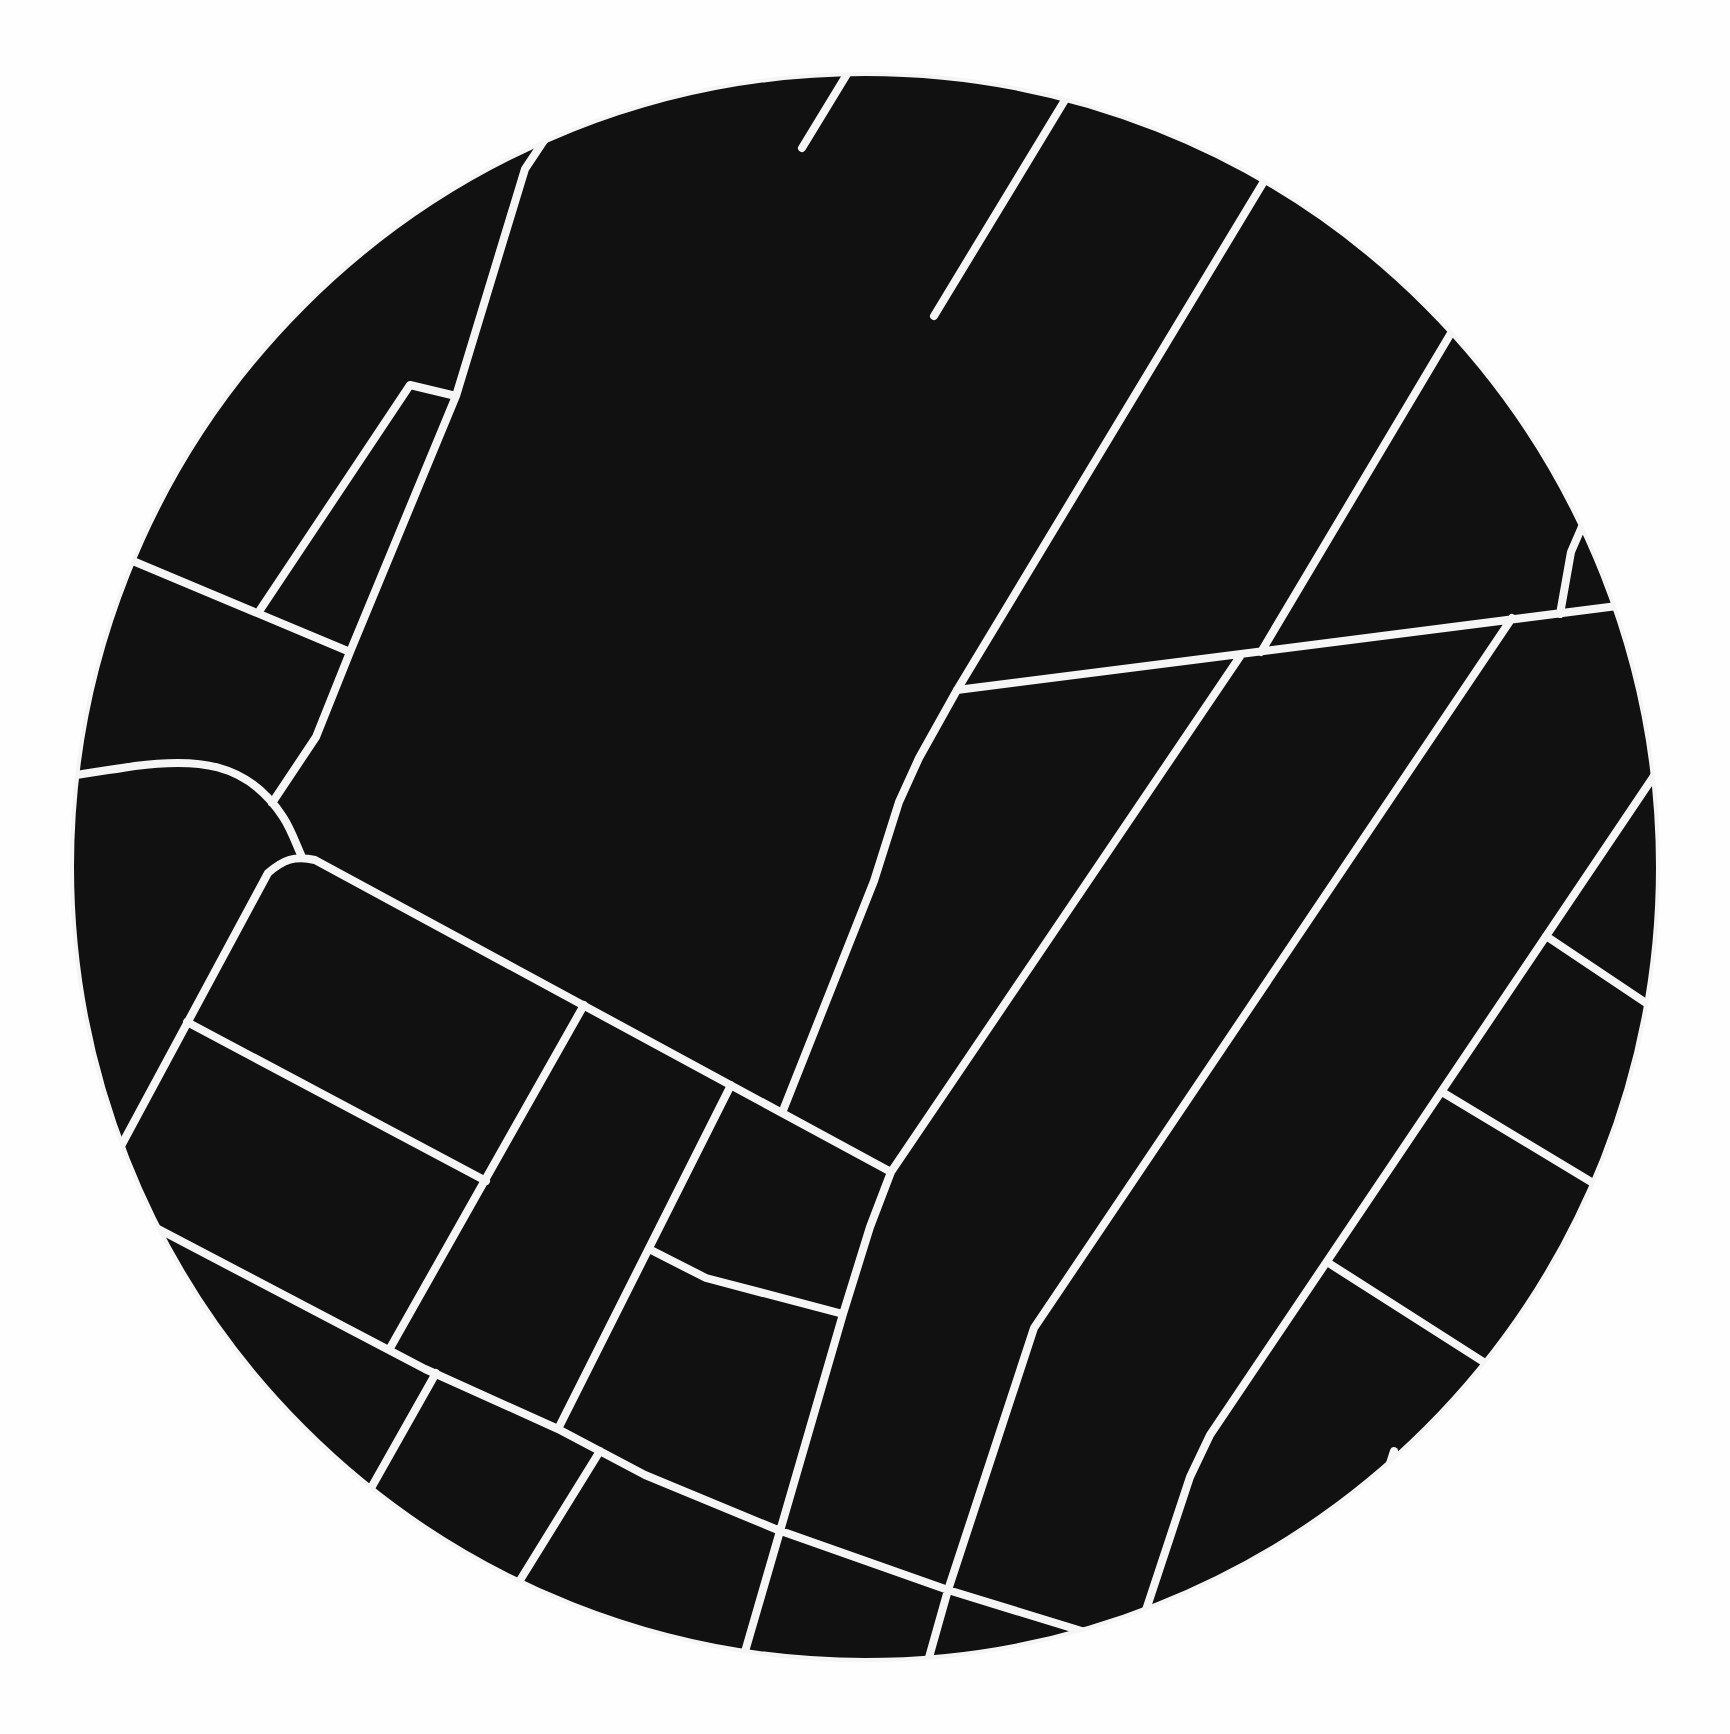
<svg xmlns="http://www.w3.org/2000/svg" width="1730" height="1734" viewBox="0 0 1730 1734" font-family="'Playfair Display',serif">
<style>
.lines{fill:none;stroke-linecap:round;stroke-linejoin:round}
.minor{stroke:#f5f5f5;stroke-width:8}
.rim{fill:none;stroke:#f5f5f5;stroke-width:4}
</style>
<rect width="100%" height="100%" fill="#111"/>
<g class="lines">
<path class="minor" d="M802,148L855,61
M934,316L1071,90
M121,556L350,652L456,396L525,169L557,121
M258,613L410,385L456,396
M1560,614L1571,552L1587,515
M1261,652L1457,323
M957,690L1625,605
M67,777C89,772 112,770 135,766C195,758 247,761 283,817C291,829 296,844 302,857
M272,803L316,737L350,652
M1546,936L1658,1011
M187,1022L486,1181
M1442,1092L1603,1189
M782,1113L874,881L899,802L919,758L957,690L1269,173
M114,1159L268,873C283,860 295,855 315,860L891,1172
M143,1221L425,1369L558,1429L645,1475L778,1530L948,1590L1098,1636
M649,1249L706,1278L843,1314
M1327,1262L1493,1368
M389,1350L584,1005
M558,1429L731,1085
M1385,1479L1394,1451
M366,1497L436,1373
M514,1590L600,1451
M1142,1622L1190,1477L1210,1435L1662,764
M742,1662L843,1314L870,1227L891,1172L1241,655
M926,1668L948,1590L1034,1328L1512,618"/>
</g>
<path d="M0 0H1730V1734H0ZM72 867a793 793 0 1 1 1586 0a793 793 0 1 1-1586 0Z" fill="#fefefe" fill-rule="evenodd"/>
<path class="rim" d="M72 867a793 793 0 1 1 1586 0a793 793 0 1 1-1586 0Z"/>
</svg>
